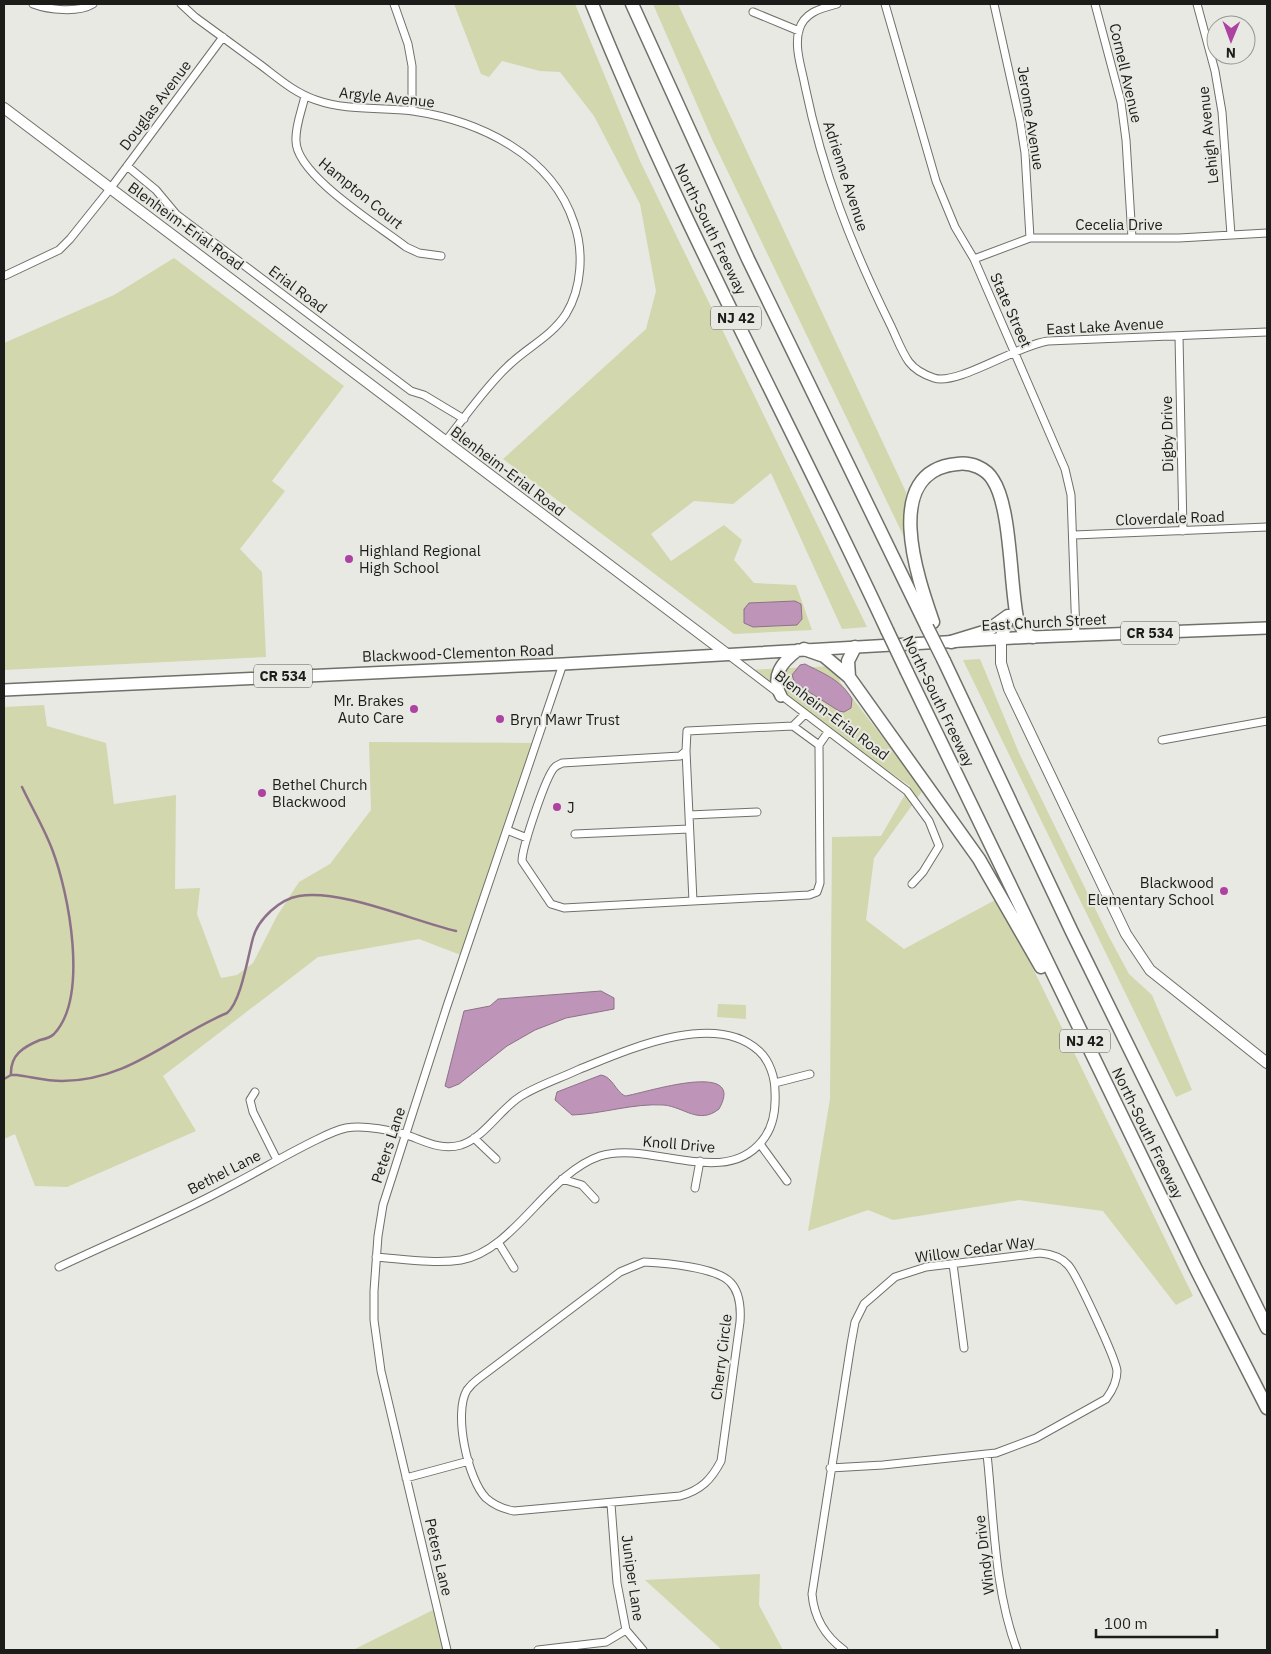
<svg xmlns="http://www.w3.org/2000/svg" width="1271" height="1654" viewBox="0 0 1271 1654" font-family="'IBM Plex Sans',sans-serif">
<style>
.green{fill:#d2d7ad}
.water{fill:#be95b8;stroke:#8d7189}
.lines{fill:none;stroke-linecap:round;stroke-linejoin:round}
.stream{stroke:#8d7189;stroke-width:2.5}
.street-casing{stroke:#6f706a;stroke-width:9}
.secondary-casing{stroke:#6f706a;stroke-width:12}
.primary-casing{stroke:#6f706a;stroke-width:14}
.highway-casing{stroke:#6f706a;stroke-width:15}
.street{stroke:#fff;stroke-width:7}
.secondary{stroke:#fff;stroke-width:10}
.primary{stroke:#fff;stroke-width:11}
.highway{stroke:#fff;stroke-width:12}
.highway-bridge-casing{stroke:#6f706a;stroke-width:15;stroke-linecap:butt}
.highway-bridge{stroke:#fff;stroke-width:12}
.poi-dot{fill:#ad42a3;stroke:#e8e9e2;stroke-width:2}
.labels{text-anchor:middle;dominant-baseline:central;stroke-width:4;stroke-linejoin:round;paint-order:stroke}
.shield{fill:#e8e9e2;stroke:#595a56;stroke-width:1}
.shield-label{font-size:14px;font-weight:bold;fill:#1c1c1a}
.street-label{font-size:15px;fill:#1c1c1a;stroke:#e8e9e2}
.poi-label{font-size:15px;fill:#1c1c1a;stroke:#e8e9e2;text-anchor:start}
</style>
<rect width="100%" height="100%" fill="#e8e9e2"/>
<path class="green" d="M454,4H575L640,161L867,627L842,629L771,473L733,504L694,501L651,534L671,561L724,525L742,540L734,560L754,583L796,585L812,630L734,634L503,459L646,329L656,291L640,204L594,116L560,72L540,71L502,61L489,77L481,74Z
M653,4H678L906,492L905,539L712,139Z
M174,258L344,386L272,481L285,491L240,549L262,572L266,657L4,670V343L114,295Z
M980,659L1019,753L1108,935L1129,974L1152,995L1192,1090L1176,1097L963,660Z
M836,666L840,682L923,790L874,858L866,920L904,949L997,899V895L1193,1296L1176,1305L1103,1211L1019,1200L893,1220L868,1210L808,1231L830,1099L832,837L881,836L910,786L844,741L747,670Z
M44,705L47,726L106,743L114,804L176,795L175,889L200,888L197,914L221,978L237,975L253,963L277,916L299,882L330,864L371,810L369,742L537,743L466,957L419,939L318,957L163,1076L196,1131L67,1187L35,1186L15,1134L4,1139V707Z
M718,1004L746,1005V1019L717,1017Z
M760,1574L759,1605L783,1650H722L645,1580Z
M439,1607L448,1650H353Z"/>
<path class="water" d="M795,601L801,604L802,619L797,625L753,627L744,623V609L749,603Z
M805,664C824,674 840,679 852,699L851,708L844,712L839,711L795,683L792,675L800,665Z
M601,991L614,998V1009L566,1018L535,1030L507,1046L459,1084L449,1088L445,1086L464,1011L490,1006L498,999Z
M601,1075C613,1077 615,1091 625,1096C642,1094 748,1058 719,1109C699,1125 684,1107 664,1105C633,1103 602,1114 572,1115L555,1100L557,1092Z"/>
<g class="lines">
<path class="stream" d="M11,1075C10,1055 23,1047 40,1040C45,1039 50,1038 54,1034C89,997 69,893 52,849C44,828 32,808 22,787
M4,1079L11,1075H17C32,1077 47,1081 62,1081C128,1081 170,1037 227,1013C241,1002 248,956 253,938C258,919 280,899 299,896C342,889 413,921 456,931"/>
<g class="street-casing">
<path id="street" d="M33,4C49,10 78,13 93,4
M181,4L195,17C217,33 240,50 262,66C279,79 295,93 316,100C347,111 380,107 413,111C480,121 552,155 574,223C584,251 582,288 566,314C551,337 526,348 507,367C484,389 465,417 445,442
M394,4L408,44L412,66V111
M837,4C822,8 804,12 799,30C794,48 802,69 805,86C823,173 851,245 890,324C896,336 901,351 909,362C915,370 925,375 934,378C957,386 1018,345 1048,341L1267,332
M885,4L936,181L955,227L974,259L1065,469L1071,495L1076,635
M994,4L1020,121L1025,153L1030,238
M1095,4L1121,102L1126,140L1132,238
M1197,4L1215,71L1222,112L1231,235
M753,12L799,31
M305,96C302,110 295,126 296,141C296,175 379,226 406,247L419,253L441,256
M127,166L156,190L176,214L411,391L424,395L464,419
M974,259L1030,238H1179L1267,233
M4,276L59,250L70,239L110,189L223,37
M1179,336L1183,531
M1074,535L1267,527
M727,654L907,791L929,821L939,846L923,872L912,884
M1162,740L1267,721
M819,745L828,732
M686,751L693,901L564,908L551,904L522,861C522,848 546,775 555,767C557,765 559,765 562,763L680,756L686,751L687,731L793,726L805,714
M689,815L757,812
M507,830L527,838
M575,834L689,829
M693,901L809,895L817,892L820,883L819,745L793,726
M775,1083L810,1074
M255,1092L250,1100L253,1112L277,1160
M474,1138L496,1159
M760,1144L787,1181
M562,1179L582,1185L595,1199
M695,1188L700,1161
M498,1242L514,1268
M644,1262C664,1263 716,1267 730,1282C740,1292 741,1308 740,1322L721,1461C711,1480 701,1490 680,1496L514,1511C503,1509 495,1506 486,1498C468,1480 453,1413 467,1390C470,1386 474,1382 478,1379L620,1272Z
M953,1264L964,1348
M59,1267C116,1240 175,1216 230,1186C259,1171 287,1154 316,1140C326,1135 336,1130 346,1128C364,1125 388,1130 404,1134C423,1140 439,1151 461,1145C485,1137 500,1109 521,1096C539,1085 561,1078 580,1069C627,1050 715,1010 759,1051C770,1061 775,1078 775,1092C776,1110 773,1128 762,1141C724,1189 649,1140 600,1156C547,1174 514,1251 461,1260C434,1264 403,1259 376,1257
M987,1454C994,1519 994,1589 1017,1650
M830,1468L883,1465L996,1453L1036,1438L1106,1399C1112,1391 1117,1382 1117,1371C1116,1359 1076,1273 1068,1265C1061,1257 1051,1254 1040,1253L926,1267L895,1277L864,1304L855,1322L851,1344L812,1594C814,1618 825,1636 844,1650
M406,1478L469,1461
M611,1504L617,1583L626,1630L643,1650
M447,1650L381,1371L374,1320V1291L378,1236L383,1205L447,1006L563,664
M538,1650L606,1642L626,1630"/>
</g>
<g class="secondary-casing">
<path id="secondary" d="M4,108L727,654
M1001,639V663L1009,689L1126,934L1150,970L1267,1063"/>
</g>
<g class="primary-casing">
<path id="primary" d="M4,690L563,664L1033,637L1267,628
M781,696C770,676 782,662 798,650"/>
</g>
<g class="highway-casing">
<path id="highway" d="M592,4C678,218 790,421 887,630
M632,4L748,259L927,627
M933,622C918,579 880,471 957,464C971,462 986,468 993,480C1011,507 1010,583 1017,618L1025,634L1033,637
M1001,639L1008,617
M951,642L987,631L1008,616
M855,647L848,661L849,677L979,859L1041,967
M804,649L824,656L849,677
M944,661L1072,932L1267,1328
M907,672L1195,1267L1267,1408"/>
</g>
<use href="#street" class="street"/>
<use href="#secondary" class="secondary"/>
<use href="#primary" class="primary"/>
<use href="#highway" class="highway"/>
<g class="highway-bridge-casing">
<path id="highway-bridge" d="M927,627L944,661
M887,630L907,672"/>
</g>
<use href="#highway-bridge" class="highway-bridge"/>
</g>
<g class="poi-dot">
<circle cx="349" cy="559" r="5"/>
<circle cx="414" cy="709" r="5"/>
<circle cx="500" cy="719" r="5"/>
<circle cx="262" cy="793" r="5"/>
<circle cx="557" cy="807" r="5"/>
<circle cx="1224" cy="891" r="5"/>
</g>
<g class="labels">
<g class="shield">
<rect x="711" y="306.5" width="50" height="23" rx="4"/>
<rect x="1121" y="621.5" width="58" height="23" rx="4"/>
<rect x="254" y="664.5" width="58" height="23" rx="4"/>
<rect x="1060" y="1029.5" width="50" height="23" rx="4"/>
</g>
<g class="shield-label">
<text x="736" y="318">NJ 42</text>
<text x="1150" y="633">CR 534</text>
<text x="283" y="676">CR 534</text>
<text x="1085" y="1041">NJ 42</text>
</g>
<g class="street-label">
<text transform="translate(1126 73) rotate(77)">Cornell Avenue</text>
<text transform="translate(387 97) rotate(6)">Argyle Avenue</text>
<text transform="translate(155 105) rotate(-53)">Douglas Avenue</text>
<text transform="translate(1031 118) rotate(81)">Jerome Avenue</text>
<text transform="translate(1208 135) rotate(-96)">Lehigh Avenue</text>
<text transform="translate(846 176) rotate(72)">Adrienne Avenue</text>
<text transform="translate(361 193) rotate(39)">Hampton Court</text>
<text x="1119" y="224">Cecelia Drive</text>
<text transform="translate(186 226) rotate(36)">Blenheim-Erial Road</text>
<text transform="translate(711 229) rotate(64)">North-South Freeway</text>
<text transform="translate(298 289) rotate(37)">Erial Road</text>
<text transform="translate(1011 310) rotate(66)">State Street</text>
<text transform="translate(1105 326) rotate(-3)">East Lake Avenue</text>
<text transform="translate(1167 434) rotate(-91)">Digby Drive</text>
<text transform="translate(508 471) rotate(37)">Blenheim-Erial Road</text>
<text transform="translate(1170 518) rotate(-2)">Cloverdale Road</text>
<text transform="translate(1044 622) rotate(-3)">East Church Street</text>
<text transform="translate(458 653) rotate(-2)">Blackwood-Clementon Road</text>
<text transform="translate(939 701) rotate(64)">North-South Freeway</text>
<text transform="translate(832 715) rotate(37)">Blenheim-Erial Road</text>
<text transform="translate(1148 1133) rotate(64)">North-South Freeway</text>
<text transform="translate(679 1144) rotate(5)">Knoll Drive</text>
<text transform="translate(388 1145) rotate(-72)">Peters Lane</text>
<text transform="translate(224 1172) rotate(-27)">Bethel Lane</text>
<text transform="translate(975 1249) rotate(-8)">Willow Cedar Way</text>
<text transform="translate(721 1357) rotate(-83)">Cherry Circle</text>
<text transform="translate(984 1555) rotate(-97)">Windy Drive</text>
<text transform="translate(439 1557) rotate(77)">Peters Lane</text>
<text transform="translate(633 1578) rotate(82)">Juniper Lane</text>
</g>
<g class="poi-label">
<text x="359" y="550">Highland Regional<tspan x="359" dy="17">High School</tspan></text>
<text x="404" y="700" text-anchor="end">Mr. Brakes<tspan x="404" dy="17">Auto Care</tspan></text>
<text x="510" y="719">Bryn Mawr Trust</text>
<text x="272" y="784">Bethel Church<tspan x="272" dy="17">Blackwood</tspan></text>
<text x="567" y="807">J</text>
<text x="1214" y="882" text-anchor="end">Blackwood<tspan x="1214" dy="17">Elementary School</tspan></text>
</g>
</g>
<rect width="1271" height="1654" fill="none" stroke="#1c1c1a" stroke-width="10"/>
<g transform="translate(1231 40) rotate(181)"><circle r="24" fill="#e8e9e2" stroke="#969792"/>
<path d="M0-4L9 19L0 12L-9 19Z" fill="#ad42a3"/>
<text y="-8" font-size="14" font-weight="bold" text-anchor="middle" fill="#1c1c1a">N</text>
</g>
<path d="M1096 1629v8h121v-8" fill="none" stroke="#1c1c1a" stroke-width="2.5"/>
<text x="1104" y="1629" font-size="15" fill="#1c1c1a" stroke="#e8e9e2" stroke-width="4" paint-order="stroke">100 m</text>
</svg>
